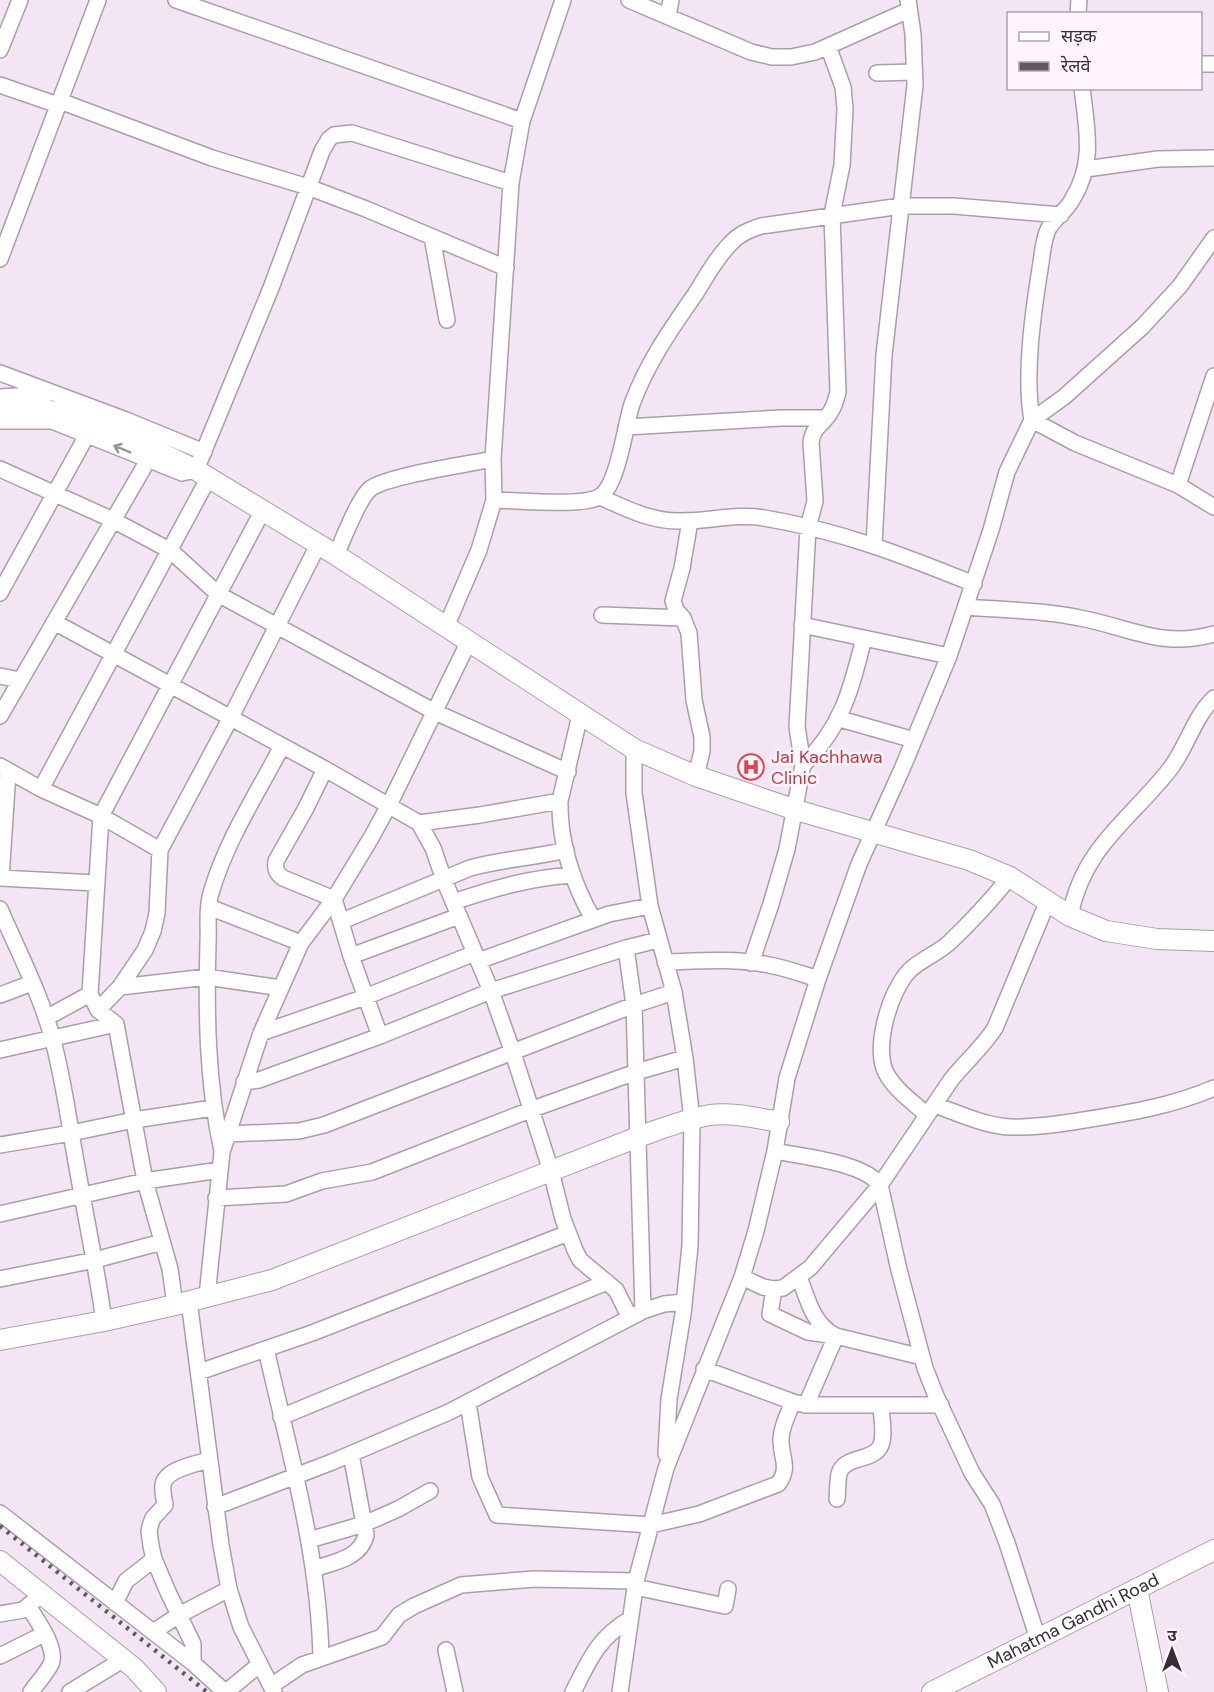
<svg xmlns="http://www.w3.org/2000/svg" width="1214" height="1692" viewBox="0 0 1214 1692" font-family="'DM Sans','Noto Sans Devanagari',sans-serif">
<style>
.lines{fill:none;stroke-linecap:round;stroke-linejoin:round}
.minor-casing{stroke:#ab9eab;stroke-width:18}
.tertiary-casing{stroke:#ab9eab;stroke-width:22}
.minor{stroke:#fff;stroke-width:15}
.tertiary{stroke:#fff;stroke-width:20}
.rail{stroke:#5f585f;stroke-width:4.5;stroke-dasharray:3 6;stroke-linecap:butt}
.oneway{stroke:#9a979a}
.labels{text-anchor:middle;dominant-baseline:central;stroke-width:5;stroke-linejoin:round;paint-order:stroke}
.health-label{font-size:18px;fill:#be3a42;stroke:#fdf4fd;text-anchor:start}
.street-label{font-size:18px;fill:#342f34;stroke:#fdf4fd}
</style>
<rect width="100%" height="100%" fill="#f4e5f4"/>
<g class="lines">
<g class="minor-casing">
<path id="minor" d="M176,0L522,121
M629,0L751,52L772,57H791L815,52L909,10
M1078,14L1079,0
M668,16L671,0
M0,50L20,0
M1200,64H1214
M877,73L914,72
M0,85L58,105
M1082,88C1087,130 1095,163 1072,200C1066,212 1051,220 1047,232C1043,243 1042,257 1040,269C1033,313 1024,376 1032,420L1075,443L1178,485L1214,507
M60,101L212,158L308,187L366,209L506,268
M1086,169L1158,159L1214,158
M432,237L447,320
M0,259L98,0
M0,373L126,420L204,452
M0,397L47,394
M0,421H52L182,473L196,470L271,288L322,151L329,139L334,135L352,133L511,183
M626,427L781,418H825
M0,469L113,520L171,551L218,594L435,712L568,772
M1178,485L1214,376
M600,497C625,508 650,521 678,521C707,522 736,513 764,518C838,530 905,556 974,584
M494,500C517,500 580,507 599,497C618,487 625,425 632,404C647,363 671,329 696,293C706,277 716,258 730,244C739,234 749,230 761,226L901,206H954L1061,215
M690,521L682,568L673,601L676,610L683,618L689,633L694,700L702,737V751L696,776
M874,545L884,355L915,85L913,34L908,0
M336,555C343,540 358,499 370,489C385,476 469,464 493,459
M0,593L87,435
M966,607C1004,610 1043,610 1080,618C1129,627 1162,649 1214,634
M602,615L683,618
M54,622L325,769L419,823L433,848L444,880L491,991L513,1053L551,1171L563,1219L575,1250L580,1260L616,1290L630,1318
M802,625L949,656
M446,627L479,550L494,500L493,459L511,183L522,121L563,0
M0,676L20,680
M0,716L148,460
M840,719L914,740
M634,749V793L650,906L674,992L685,1058L692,1120L690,1246L683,1314L669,1399L666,1454
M803,765C842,727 851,690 864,638
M0,766L41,789L101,816L160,850
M325,769L306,808L276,861C275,869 276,873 283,878L334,899L351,956L380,1036
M41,789L209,477
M560,801C559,842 573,884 593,919
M419,823L480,815L560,801L580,715
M0,878L96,883
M1,878L8,772
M453,902C495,888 529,878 573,875
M209,907L301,943
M0,909C18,951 40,993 52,1037C64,1080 69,1124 77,1167C86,1219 97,1270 104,1321
M1070,916C1083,847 1130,820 1170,769C1187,747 1194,717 1214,698
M342,921L470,868C501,859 534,858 566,850
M351,956L459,916
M478,961L609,914L650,906
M665,962C699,961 735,958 769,965C786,968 802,974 818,979
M751,963L771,904L787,849L803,765L797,727L808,528L815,501L811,442C814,424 824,425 831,411C835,405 836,399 838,392L832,215L842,165L845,109L843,87L828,46
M120,987L145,950L153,931L157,913L160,850L230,719L318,545
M90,994L101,816L263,510
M0,995L32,983
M98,1010L120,987L207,977L281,988
M46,1018L90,994L98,1010L116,1024L145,1181L170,1269L175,1305
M261,1033L365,997L475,953
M0,1050L116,1024
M244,1082L259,1080L380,1036L491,991L626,948
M935,1105C958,1113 985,1126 1010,1127C1034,1128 1060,1124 1084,1120C1129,1113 1172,1106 1214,1088
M927,1115C914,1103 895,1090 886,1073C873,1047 890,990 910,970C923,958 939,953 951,941C972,921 992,899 1010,877
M228,1134L299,1131L324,1125L634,1005L674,992
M0,1145L71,1133L134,1120L213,1108
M222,1151C207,1083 206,1012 208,943C209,927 206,908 211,893C226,841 257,794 282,746
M775,1151C803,1157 863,1162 880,1185L899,1270L925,1368L936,1396L972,1473L992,1504L1007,1543L1038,1639
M216,1198L286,1194L322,1181L372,1172L530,1110L636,1072L685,1058
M0,1214L145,1181L220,1170
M742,1277L763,1287L774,1289L783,1288L810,1268L880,1185L951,1080C965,1062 983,1047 995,1028L1047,903
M799,1277C808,1300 813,1325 836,1336L922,1357
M0,1279L95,1260L162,1242
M774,1289L770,1314L808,1332L836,1336L806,1405
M207,1296L222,1152L261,1033L301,943L334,899L371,838L389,805L469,641
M189,1301L221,1545L229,1589L241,1627L274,1692
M643,1311L634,1005L626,948L658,940
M266,1349C289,1451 319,1553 321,1658
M704,1369L793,1402L806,1405H941
M199,1372L312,1333L568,1233
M468,1403L480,1477L497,1515L651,1525L699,1514L778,1484C791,1468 780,1456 781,1438C782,1425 788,1414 793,1402
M281,1417L607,1282
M837,1499C838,1490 837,1478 840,1471C847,1456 872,1461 880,1447C886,1436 881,1417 881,1405
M215,1507L332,1462L449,1412L643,1311L664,1304L684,1302
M0,1513L193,1663L225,1692
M309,1540L364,1524L398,1509L430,1491
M314,1569C334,1562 361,1558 366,1535L351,1454
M635,1587L725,1606L728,1589
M115,1603L126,1581L154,1559
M28,1606C36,1619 58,1648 51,1664C46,1674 37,1683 31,1692
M0,1614L23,1610L35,1600
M153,1632L179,1615L229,1589
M446,1650L455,1692
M0,1656L44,1634
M193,1663V1644L168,1592L154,1559L151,1546L149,1531L151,1523L153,1518L165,1505C164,1498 162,1491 163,1485C165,1469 196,1464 209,1460
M271,1686L302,1665L382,1637L399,1615L414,1606L461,1585L534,1579L636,1581
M70,1692L124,1659
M226,1692L260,1664
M573,1692C590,1659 598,1638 630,1619
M620,1692L636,1581L666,1468L742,1277L756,1231L775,1151L787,1078L818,979L859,864L902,769L949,656L991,530L1007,472L1032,420L1064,397L1142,327L1180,286L1214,238"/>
</g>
<g class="tertiary-casing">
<g id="tertiary">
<path d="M0,406L68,413L103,425L196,470L336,555L634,749L696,776L796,810L969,860L1010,877L1070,916L1106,931L1157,939L1214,941"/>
<path d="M0,1340L104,1321L175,1305L272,1280L638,1137C661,1129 685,1119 710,1115C732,1112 757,1118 779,1122"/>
<path d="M0,1561L134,1668L156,1692"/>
<path d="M1137,1589L1158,1692"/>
<path id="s1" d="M932,1692L1214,1550"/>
</g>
</g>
<use href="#minor" class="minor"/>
<use href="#tertiary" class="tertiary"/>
<path class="rail" d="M0,1526L207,1692"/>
</g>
<defs><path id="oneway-shaft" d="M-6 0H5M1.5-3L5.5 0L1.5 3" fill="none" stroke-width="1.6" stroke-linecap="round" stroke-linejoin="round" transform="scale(1.5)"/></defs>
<use class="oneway" href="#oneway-shaft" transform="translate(122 449) rotate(-158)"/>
<defs>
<g id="hospital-ring" transform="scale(1.35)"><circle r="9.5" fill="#fdf4fd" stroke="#e0444e" stroke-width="1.5"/><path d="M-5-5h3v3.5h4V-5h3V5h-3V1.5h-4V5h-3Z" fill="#e0444e"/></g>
</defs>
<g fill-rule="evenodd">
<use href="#hospital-ring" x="751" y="767"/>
</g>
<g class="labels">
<g class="health-label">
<text x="771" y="757">Jai Kachhawa<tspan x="771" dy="21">Clinic</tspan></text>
</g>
<g class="street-label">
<text stroke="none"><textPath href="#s1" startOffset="158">Mahatma Gandhi Road</textPath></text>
</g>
</g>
<rect x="1007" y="12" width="195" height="78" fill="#fdf4fd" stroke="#ada5ad" stroke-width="1.5"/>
<rect x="1019" y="32" width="30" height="9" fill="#ffffff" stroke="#ada5ad" stroke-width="1.5"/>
<text x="1061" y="42" font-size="18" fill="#342f34">सड़क</text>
<rect x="1019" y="62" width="30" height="9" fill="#5f585f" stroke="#ada5ad" stroke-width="1.5"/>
<text x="1061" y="72" font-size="18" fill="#342f34">रेलवे</text>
<g transform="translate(1172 1650)" stroke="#fdf4fd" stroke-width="4.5" paint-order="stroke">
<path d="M0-4.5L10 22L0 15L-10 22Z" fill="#342f34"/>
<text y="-9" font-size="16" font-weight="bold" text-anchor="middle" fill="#342f34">उ</text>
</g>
</svg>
